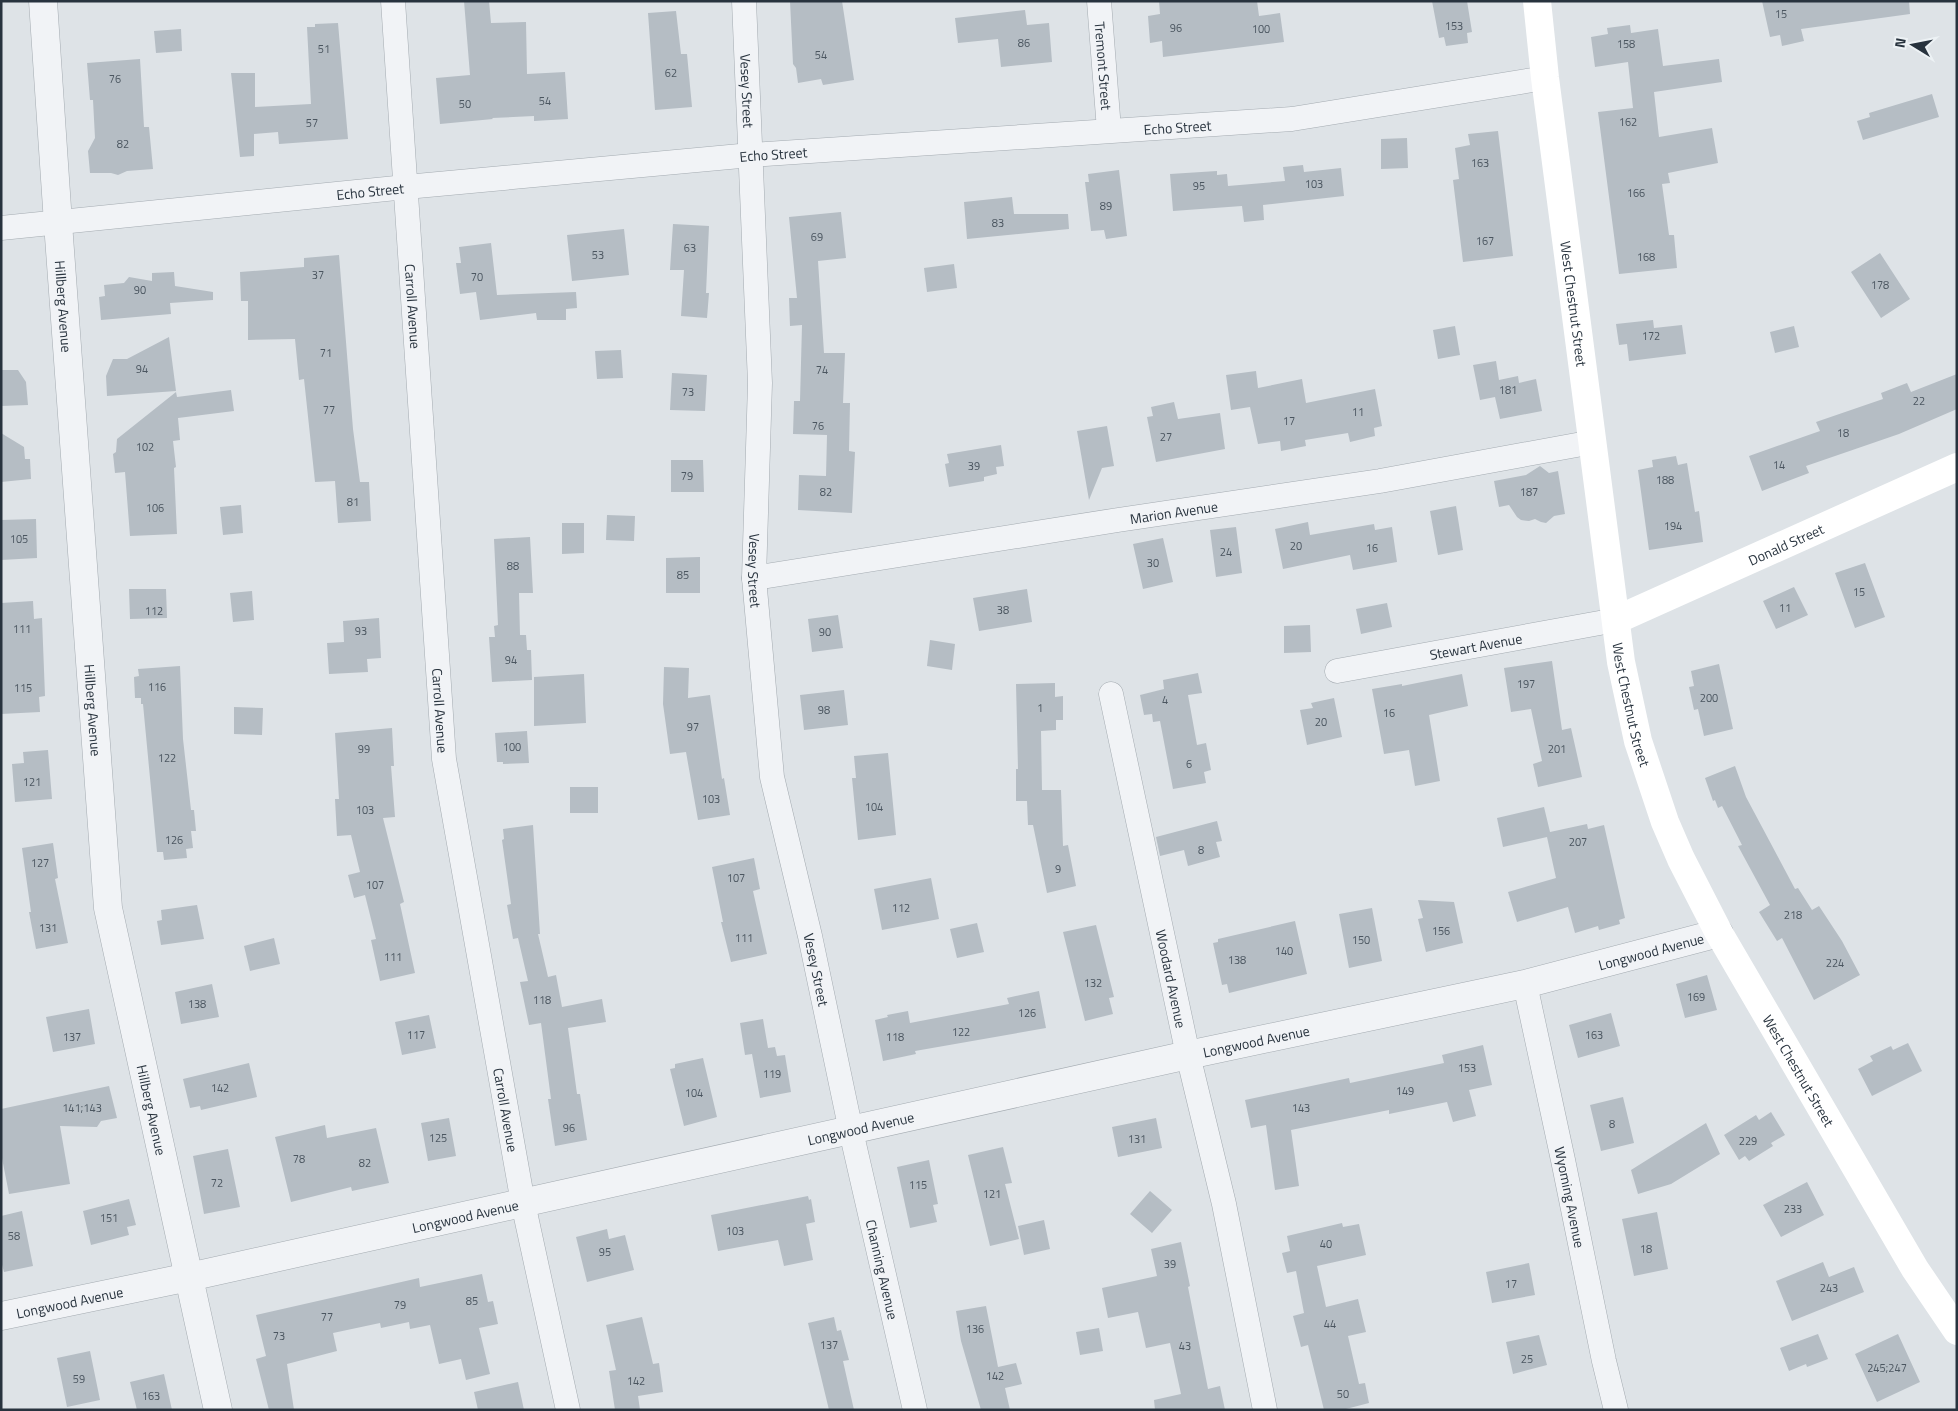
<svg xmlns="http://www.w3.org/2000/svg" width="1958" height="1411" viewBox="0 0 1958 1411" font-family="'Titillium Web',sans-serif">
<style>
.building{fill:#b5bdc4}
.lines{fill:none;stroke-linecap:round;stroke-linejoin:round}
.minor-casing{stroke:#a4abb1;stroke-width:25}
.tertiary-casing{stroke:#a4abb1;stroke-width:29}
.minor{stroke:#f1f3f6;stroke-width:24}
.tertiary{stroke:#f1f3f6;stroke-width:28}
.secondary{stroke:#fff;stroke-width:28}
.labels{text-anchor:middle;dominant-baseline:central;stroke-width:4;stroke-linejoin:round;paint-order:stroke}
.number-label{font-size:11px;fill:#4b5660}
.street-label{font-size:14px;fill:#28333e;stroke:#edf2f5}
</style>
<rect width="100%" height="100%" fill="#dee3e7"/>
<path class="building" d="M464,1H489L491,23L526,22L527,74L565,72L568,119L534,121V116L492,118L493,119L440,124L436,78L470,75Z
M790,1H842L854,80L823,85L821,79L798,83L796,68L793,64Z
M1159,1H1257L1259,16L1280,13L1284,42L1163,57L1162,41L1150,43L1148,16L1160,14Z
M1432,1H1467L1472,32L1467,33L1468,43L1446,46L1444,37L1439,38Z
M1762,1H1909L1910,14L1801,29L1804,41L1782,46L1780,35L1770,37Z
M1025,10L1027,25L1049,23L1052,62L1001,67L998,39L958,43L955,18Z
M676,11L681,54H687L692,107L655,110L648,13Z
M338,23L348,139L279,144L278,132L254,134V156L240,157L231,73H255V107L311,104L307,27H315V24Z
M1630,25L1631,33L1658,29L1663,66L1719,59L1722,82L1654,92L1659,137L1712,128L1718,163L1668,173L1670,183L1662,184L1669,235H1674L1677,268L1619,274L1598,112L1633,108L1628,62L1595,67L1591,37L1608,34L1607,28Z
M181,29L182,51L156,53L154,31Z
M140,59L144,127H149L153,169L127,171L118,175L111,173H90L88,151L95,138L93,100H90L87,63Z
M1932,94L1939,117L1863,140L1857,121L1870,117L1869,113Z
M1498,131L1513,256L1463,262L1453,180L1459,179L1455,148L1470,145L1468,134Z
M1407,138L1408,168L1381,169V139Z
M1303,165L1304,172L1341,168L1344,196L1263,205L1264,220L1244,222L1242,206L1173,211L1170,174L1217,171V175L1227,174L1228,186L1285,181L1283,167Z
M1119,170L1127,236L1106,239L1104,230L1091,231L1085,182H1089L1088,174Z
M1012,197L1014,214H1068L1069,229L967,239L964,202Z
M841,212L846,258L818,261L824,353H845L843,403H850L849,451L855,452L852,513L798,510L799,475L826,476L827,435L793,434L794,401H800L802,325L790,326L789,298H797L789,217Z
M673,224L709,226L706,293H709L707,318L681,316L684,270H670Z
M624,229L629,275L572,281L567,235Z
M491,243L497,295L576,292L577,308L566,309V320H537L536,313L480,320L476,292L460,294L456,263H461L459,247Z
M1880,253L1910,299L1881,318L1851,272Z
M339,255L353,429L360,482H369L371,521L338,523L335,481L315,482L304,379L299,380L295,339L248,340V301H241L240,272L304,267V258Z
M954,264L957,288L927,292L924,268Z
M174,272L175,286L213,292V300L170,303L171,314L101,320L99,297L105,296L104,285L124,283L129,277L152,281V273Z
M1653,320L1654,328L1682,325L1686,354L1629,361L1627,344L1619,345L1616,324Z
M1455,326L1460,355L1438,359L1433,330Z
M1794,326L1799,347L1775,353L1770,332Z
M169,337L176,391L107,396L106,376L113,359H127Z
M621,350L623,378L597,379L595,351Z
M1496,361L1499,380L1518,376L1519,383L1536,379L1542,411L1500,419L1495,397L1480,400L1473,365Z
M1,370H18L26,382L28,405L1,406Z
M1256,371L1258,388L1302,379L1306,403L1375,389L1382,426L1374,428L1375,436L1350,442L1348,433L1305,440L1306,446L1281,451L1280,441L1258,444L1250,407L1231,410L1226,375Z
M672,373L707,375L705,411L670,410Z
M1957,374V409L1899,434L1806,466L1809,473L1762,491L1749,456L1820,431L1816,422L1883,399L1881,393L1907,383L1911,392Z
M231,390L234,411L178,418L180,440L173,441L176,467L174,468L177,534L130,536L125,472L115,473L113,454L116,452L117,439L176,392L177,397Z
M1174,402L1178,419L1220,413L1225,449L1156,462L1147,417L1153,416L1151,407Z
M1107,426L1114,466L1102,468L1089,500L1077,431Z
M1,433L24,447L25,459H30L31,479L1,482Z
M1001,445L1004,466L996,467L997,474L984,477V481L949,487L945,464L949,463L947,454Z
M1676,456L1678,465L1687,463L1695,512L1699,511L1703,542L1649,550L1638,470L1653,467L1652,460Z
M671,460H703L704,492H671Z
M1540,466L1549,473L1558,471L1565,514L1554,516L1546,523L1541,522L1535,519L1529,521L1521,520L1517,517L1509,505L1499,507L1494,481L1526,475Z
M241,505L243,533L223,535L220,507Z
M1456,506L1463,550L1438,555L1430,511Z
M607,515L635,516L634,541L606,540Z
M36,519L37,558L1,560V520Z
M1308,522L1310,535L1374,524L1375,530L1392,527L1397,562L1353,570L1350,555L1283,569L1275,529Z
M562,523H584V553L562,554Z
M1236,527L1242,573L1216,577L1210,530Z
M530,537L533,593H519L520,635H526L527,650H531L532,680L492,682L489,637H495L494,626L498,625L494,539Z
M1163,538L1173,582L1143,589L1133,544Z
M700,557V593H666V558Z
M1865,563L1885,617L1855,628L1835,573Z
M1794,587L1808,615L1776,629L1763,601Z
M129,589H166L167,618L130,619Z
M1027,589L1032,622L979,631L973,598Z
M252,591L254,620L233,622L230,593Z
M33,601L34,619L42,618L45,696L39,697L40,712L1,714V603Z
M1387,603L1392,627L1361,634L1356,609Z
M838,615L843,648L812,652L808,619Z
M379,618L381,658L367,659L368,672L329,674L327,643L344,642L343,621Z
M1310,625L1311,652L1284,653V626Z
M930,640L955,644L952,670L927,666Z
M1552,661L1562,730L1571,728L1582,777L1538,787L1533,764L1542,761L1531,709L1511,712L1504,668Z
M1719,664L1733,729L1704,736L1698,709L1694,710L1689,687L1694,686L1691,671Z
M180,666L183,739L191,810H194L196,831H191L193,848L186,849L187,858L164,860L163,852H157L143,704H141V698H135L134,677L139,676L138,669Z
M664,667L689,668L688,698L710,695L722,779L724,778L730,815L698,820L686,752L670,754L663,704Z
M1198,673L1202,693L1188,695L1197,745L1206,743L1211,770L1204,772L1206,783L1173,789L1160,721L1153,722L1152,714L1144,715L1140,695L1164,689L1163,680Z
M584,674L586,723L534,726V677Z
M1462,674L1468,706L1429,715L1440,781L1415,786L1409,750L1384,754L1372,689L1402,684V686Z
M1055,683V697L1063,696V720H1056V730L1041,731L1042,790H1061L1063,846L1068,845L1076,886L1047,893L1033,825H1028L1027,801H1016V769H1018L1016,684Z
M844,690L848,725L804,730L800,695Z
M1334,698L1342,737L1307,745L1300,710L1313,708L1311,703Z
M234,707L263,708L262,735L234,734Z
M392,728L394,766H391L395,817L383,818L404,902L400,904L415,973L380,981L371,940L376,939L365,895L354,898L348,875L360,872L351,835L337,836L335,799H339L335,733Z
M527,731L529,763L503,764V762H497L495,733Z
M48,750L52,799L15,802L12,764L24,763L23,752Z
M888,753L896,835L858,840L852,778H856L854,756Z
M1735,766L1746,797L1795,889L1798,888L1812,910L1819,906L1842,941L1860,975L1814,1000L1782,938L1777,941L1759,912L1770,905L1738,846L1742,845L1722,806L1718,808L1715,800L1713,801L1705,778Z
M570,787H598V813H570Z
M1544,807L1550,832L1587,824L1588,829L1604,825L1625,918L1619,920L1620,924L1599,930L1598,926L1575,933L1568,907L1517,922L1508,892L1556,878L1547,837L1503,847L1497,818Z
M1217,821L1222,841L1216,842L1220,857L1188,866L1184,850L1160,856L1156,837Z
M533,825L540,934H538L548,977L556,975L562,1007L602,999L606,1022L568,1028L577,1094H580L587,1140L555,1146L548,1099H551L541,1023L529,1025L520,982L528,981L518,938L513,939L507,905L511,904L502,840L504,839L503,829Z
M53,843L58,878L55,879L68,943L36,949L29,912H31L22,848Z
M754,858L760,889L753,891L767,954L731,962L721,922H723L712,867Z
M931,878L939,919L882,930L874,889Z
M1418,900L1454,902L1463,943L1426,952L1418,919L1423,918Z
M197,905L204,939L161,945L157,921L162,920L161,910Z
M1372,908L1382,961L1349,968L1339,914Z
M1295,921L1307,974L1229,993L1227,984L1222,985L1213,943L1218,942V939Z
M977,923L984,952L957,958L950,929Z
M1096,925L1114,997L1109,998L1113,1014L1085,1021L1063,932Z
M274,938L280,964L250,971L244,946Z
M1707,975L1717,1010L1685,1018L1676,984Z
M212,984L219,1017L181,1024L175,992Z
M1039,991L1046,1028L915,1051L916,1054L883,1061L875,1020L888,1017L887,1015L908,1011L910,1023L1009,1004L1007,998Z
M89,1009L95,1044L53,1052L46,1017Z
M1611,1013L1620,1046L1578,1058L1569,1025Z
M429,1015L436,1048L402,1055L395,1022Z
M763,1019L768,1048L775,1047L777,1056L785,1055L791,1092L760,1098L752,1054L745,1055L740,1023Z
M1908,1043L1922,1071L1872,1096L1858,1069L1873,1061L1870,1056L1891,1046L1893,1050Z
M1483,1045L1492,1085L1469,1090L1476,1116L1453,1122L1447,1102L1389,1114V1110L1291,1130L1299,1186L1275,1190L1266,1125L1251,1128L1245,1100L1349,1078L1350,1083L1444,1063L1442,1055Z
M703,1058L717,1117L684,1126L670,1069L675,1068V1064Z
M249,1063L257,1097L201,1110L200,1106L190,1108L183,1079Z
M109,1086L117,1118L101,1121L97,1127L60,1126L70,1184L9,1194L1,1153V1109Z
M1623,1097L1634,1143L1601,1151L1590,1105Z
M1771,1112L1785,1135L1771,1143L1773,1146L1749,1161L1745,1156L1739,1160L1724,1135L1756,1115L1759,1120Z
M449,1118L456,1156L428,1161L421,1123Z
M1156,1118L1162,1148L1118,1157L1112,1127Z
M1706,1123L1720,1154L1671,1184L1638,1194L1631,1170Z
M325,1125L327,1138L376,1128L389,1183L352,1191L351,1187L291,1202L275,1137Z
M1003,1147L1012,1183L1005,1184L1019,1239L990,1246L968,1155Z
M228,1149L240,1207L204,1214L193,1156Z
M929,1160L938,1204L933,1205L937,1222L910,1228L897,1167Z
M1807,1182L1824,1215L1781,1237L1763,1205Z
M1150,1191L1172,1210L1152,1233L1130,1214Z
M808,1196L809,1200L811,1199L815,1222L806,1224L813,1260L784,1266L778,1240L718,1251L711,1215Z
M129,1199L136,1225L127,1227L129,1235L91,1245L83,1211Z
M22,1211L33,1266L4,1272L1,1261V1216Z
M1657,1212L1668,1269L1634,1276L1622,1219Z
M1044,1220L1050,1249L1024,1255L1018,1226Z
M1342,1223L1343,1227L1359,1224L1366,1255L1317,1266L1326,1307L1358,1299L1366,1332L1348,1336L1359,1384L1365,1383L1369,1403L1342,1410H1324L1308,1345L1301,1347L1293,1316L1304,1313L1296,1271L1287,1273L1282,1253L1290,1251L1287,1236Z
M607,1229L609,1239L625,1235L634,1270L587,1282L576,1237Z
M1181,1242L1190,1286L1188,1287L1208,1389L1220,1386L1225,1410H1155L1154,1400L1181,1394L1170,1343L1146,1348L1138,1312L1108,1318L1102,1288L1157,1276L1151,1249Z
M1823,1262L1829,1277L1854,1267L1864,1292L1792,1321L1776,1281Z
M1529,1263L1535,1295L1492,1303L1486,1272Z
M482,1274L488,1302L493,1301L498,1324L479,1328L490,1374L466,1380L461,1359L439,1364L430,1325L410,1329L409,1322L381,1328L380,1323L333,1333L337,1351L287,1364L294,1410H269L256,1359L266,1356L256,1315L419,1278L420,1287Z
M986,1306L998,1367L1016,1363L1022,1384L1005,1388L1010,1410H981L961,1341L956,1311Z
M642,1317L653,1364L659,1363L663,1392L638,1396L640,1410H615L609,1371L616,1370L606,1325Z
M834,1317L837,1331L841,1330L849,1360L843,1361L854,1410H829L808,1323Z
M1099,1328L1103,1351L1080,1355L1076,1332Z
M1818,1334L1828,1359L1807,1367L1806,1364L1789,1371L1780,1348Z
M1898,1334L1920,1382L1877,1402L1855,1354Z
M1539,1335L1547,1365L1513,1374L1506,1342Z
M90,1351L100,1400L67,1407L57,1358Z
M164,1374L172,1410H137L130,1382Z
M518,1382L524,1410H478L474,1392Z"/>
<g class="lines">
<g class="minor-casing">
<g id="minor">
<path id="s1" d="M393,1L444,759L523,1203L568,1410"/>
<path id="s2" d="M744,1L760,383L754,578L772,777L810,936L851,1131L915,1410"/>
<path id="s3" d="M1099,1L1109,130"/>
<path id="s4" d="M1,228L406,187L751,155L1292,119L1545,78"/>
<path id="s5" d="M754,578L1118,520L1380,481L1593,442"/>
<path id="s6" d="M1337,671L1616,620"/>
<path id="s7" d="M1111,694L1188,1055L1224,1204L1265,1410"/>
<path id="s8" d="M1525,984L1563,1160L1604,1361L1616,1410"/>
</g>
</g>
<g class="tertiary-casing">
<g id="tertiary">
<path id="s9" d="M43,1L58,223L108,908L218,1410"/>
<path id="s10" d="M1,1316L189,1277L1188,1055L1525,984L1719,933"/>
</g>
</g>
<use href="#minor" class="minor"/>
<use href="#tertiary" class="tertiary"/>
<g class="secondary">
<path id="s11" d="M1537,1L1545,78L1621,662L1638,741L1665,822L1681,859L1719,933L1915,1269L1957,1331"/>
<path id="s12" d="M1616,620L1957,467"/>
</g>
</g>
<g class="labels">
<g class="number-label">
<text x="1781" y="14">15</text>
<text x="1454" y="26">153</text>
<text x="1176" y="28">96</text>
<text x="1261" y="29">100</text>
<text x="1024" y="43">86</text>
<text x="1626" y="44">158</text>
<text x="324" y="49">51</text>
<text x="821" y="55">54</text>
<text x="671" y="73">62</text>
<text x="115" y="79">76</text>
<text x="545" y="101">54</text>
<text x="465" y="104">50</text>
<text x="1628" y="122">162</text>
<text x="312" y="123">57</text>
<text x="123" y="144">82</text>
<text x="1480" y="163">163</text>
<text x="1314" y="184">103</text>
<text x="1199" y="186">95</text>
<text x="1636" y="193">166</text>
<text x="1106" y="206">89</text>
<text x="998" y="223">83</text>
<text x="817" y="237">69</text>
<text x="1485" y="241">167</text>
<text x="690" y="248">63</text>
<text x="598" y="255">53</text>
<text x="1646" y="257">168</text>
<text x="318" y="275">37</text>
<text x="477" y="277">70</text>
<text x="1880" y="285">178</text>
<text x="140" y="290">90</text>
<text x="1651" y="336">172</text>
<text x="326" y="353">71</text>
<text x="142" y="369">94</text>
<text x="822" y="370">74</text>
<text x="1508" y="390">181</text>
<text x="688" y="392">73</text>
<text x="1919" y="401">22</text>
<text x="329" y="410">77</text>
<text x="1358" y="412">11</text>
<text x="1289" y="421">17</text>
<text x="818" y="426">76</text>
<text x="1843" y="433">18</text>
<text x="1166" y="437">27</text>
<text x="145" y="447">102</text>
<text x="1779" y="465">14</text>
<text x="974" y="466">39</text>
<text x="687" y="476">79</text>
<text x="1665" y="480">188</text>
<text x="826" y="492">82</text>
<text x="1529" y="492">187</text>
<text x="353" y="502">81</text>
<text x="155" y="508">106</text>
<text x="1673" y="526">194</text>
<text x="19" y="539">105</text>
<text x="1296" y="546">20</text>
<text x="1372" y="548">16</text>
<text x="1226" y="552">24</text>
<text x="1153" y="563">30</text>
<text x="513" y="566">88</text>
<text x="683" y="575">85</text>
<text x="1859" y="592">15</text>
<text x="1785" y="608">11</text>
<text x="1003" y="610">38</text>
<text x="154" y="611">112</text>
<text x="22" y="629">111</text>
<text x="361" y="631">93</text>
<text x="825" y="632">90</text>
<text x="511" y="660">94</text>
<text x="1526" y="684">197</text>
<text x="157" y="687">116</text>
<text x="23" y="688">115</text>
<text x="1709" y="698">200</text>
<text x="1165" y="700">4</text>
<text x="1040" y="708">1</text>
<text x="824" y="710">98</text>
<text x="1389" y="713">16</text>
<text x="1321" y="722">20</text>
<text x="693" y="727">97</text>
<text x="512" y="747">100</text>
<text x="364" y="749">99</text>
<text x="1557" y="749">201</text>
<text x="167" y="758">122</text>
<text x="1189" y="764">6</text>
<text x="32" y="782">121</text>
<text x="711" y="799">103</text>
<text x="874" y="807">104</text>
<text x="365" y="810">103</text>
<text x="174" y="840">126</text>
<text x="1578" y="842">207</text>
<text x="1201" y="850">8</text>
<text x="40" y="863">127</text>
<text x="1058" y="869">9</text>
<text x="736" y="878">107</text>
<text x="375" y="885">107</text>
<text x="901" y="908">112</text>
<text x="1793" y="915">218</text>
<text x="48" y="928">131</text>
<text x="1441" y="931">156</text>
<text x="744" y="938">111</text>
<text x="1361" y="940">150</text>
<text x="1284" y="951">140</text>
<text x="393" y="957">111</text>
<text x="1237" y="960">138</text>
<text x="1835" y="963">224</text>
<text x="1093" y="983">132</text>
<text x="1696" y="997">169</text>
<text x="542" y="1000">118</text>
<text x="197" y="1004">138</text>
<text x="1027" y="1013">126</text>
<text x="961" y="1032">122</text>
<text x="416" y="1035">117</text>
<text x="1594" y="1035">163</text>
<text x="72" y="1037">137</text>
<text x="895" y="1037">118</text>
<text x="1467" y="1068">153</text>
<text x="772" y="1074">119</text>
<text x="220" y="1088">142</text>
<text x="1405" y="1091">149</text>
<text x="694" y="1093">104</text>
<text x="82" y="1108">141;143</text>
<text x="1301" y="1108">143</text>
<text x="1612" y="1124">8</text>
<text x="569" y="1128">96</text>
<text x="438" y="1138">125</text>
<text x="1137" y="1139">131</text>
<text x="1748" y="1141">229</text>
<text x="299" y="1159">78</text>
<text x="365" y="1163">82</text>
<text x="217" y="1183">72</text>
<text x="918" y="1185">115</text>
<text x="992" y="1194">121</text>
<text x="1793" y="1209">233</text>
<text x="109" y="1218">151</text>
<text x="735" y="1231">103</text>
<text x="14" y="1236">58</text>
<text x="1326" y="1244">40</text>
<text x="1646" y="1249">18</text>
<text x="605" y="1252">95</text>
<text x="1170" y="1264">39</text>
<text x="1511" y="1284">17</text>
<text x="1829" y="1288">243</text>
<text x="472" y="1301">85</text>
<text x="400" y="1305">79</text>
<text x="327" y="1317">77</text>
<text x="1330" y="1324">44</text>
<text x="975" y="1329">136</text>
<text x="279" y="1336">73</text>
<text x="829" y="1345">137</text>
<text x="1185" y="1346">43</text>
<text x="1527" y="1359">25</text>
<text x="1887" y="1368">245;247</text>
<text x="995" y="1376">142</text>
<text x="79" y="1379">59</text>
<text x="636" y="1381">142</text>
<text x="1343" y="1394">50</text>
<text x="151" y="1396">163</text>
</g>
<g class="street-label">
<text stroke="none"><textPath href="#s3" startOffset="65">Tremont Street</textPath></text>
<text stroke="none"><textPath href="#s2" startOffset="90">Vesey Street</textPath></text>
<text stroke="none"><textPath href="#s4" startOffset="1181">Echo Street</textPath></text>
<text stroke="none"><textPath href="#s4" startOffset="776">Echo Street</textPath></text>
<text stroke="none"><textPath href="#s4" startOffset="371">Echo Street</textPath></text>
<text stroke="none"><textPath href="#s11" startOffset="305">West Chestnut Street</textPath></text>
<text stroke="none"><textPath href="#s9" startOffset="306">Hillberg Avenue</textPath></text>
<text stroke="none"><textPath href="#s1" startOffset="306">Carroll Avenue</textPath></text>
<text stroke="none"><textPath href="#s5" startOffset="425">Marion Avenue</textPath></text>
<text stroke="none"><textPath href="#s12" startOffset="186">Donald Street</textPath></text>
<text stroke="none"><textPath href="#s2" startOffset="570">Vesey Street</textPath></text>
<text stroke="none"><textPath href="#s6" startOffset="141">Stewart Avenue</textPath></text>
<text stroke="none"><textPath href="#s11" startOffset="710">West Chestnut Street</textPath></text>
<text stroke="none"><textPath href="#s9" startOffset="711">Hillberg Avenue</textPath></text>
<text stroke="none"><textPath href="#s1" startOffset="711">Carroll Avenue</textPath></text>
<text stroke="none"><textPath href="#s10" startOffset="1690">Longwood Avenue</textPath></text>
<text stroke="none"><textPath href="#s2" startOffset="975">Vesey Street</textPath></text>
<text stroke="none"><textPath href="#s7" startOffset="291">Woodard Avenue</textPath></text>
<text stroke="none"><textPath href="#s10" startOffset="1285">Longwood Avenue</textPath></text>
<text stroke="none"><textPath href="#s11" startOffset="1115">West Chestnut Street</textPath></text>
<text stroke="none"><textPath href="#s1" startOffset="1116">Carroll Avenue</textPath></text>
<text stroke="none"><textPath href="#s9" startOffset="1116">Hillberg Avenue</textPath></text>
<text stroke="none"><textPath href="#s10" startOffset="880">Longwood Avenue</textPath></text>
<text stroke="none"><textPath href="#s8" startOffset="218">Wyoming Avenue</textPath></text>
<text stroke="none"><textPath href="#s10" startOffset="475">Longwood Avenue</textPath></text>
<text stroke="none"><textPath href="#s2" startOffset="1282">Channing Avenue</textPath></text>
<text stroke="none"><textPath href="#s10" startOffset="70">Longwood Avenue</textPath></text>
</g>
</g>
<rect width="1958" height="1411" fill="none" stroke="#28333e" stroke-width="5"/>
<g transform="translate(1913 45) rotate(280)" stroke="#edf2f5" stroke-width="4" paint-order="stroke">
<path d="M0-4L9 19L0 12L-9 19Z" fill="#28333e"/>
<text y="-8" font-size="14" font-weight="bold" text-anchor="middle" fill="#28333e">N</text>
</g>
</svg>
